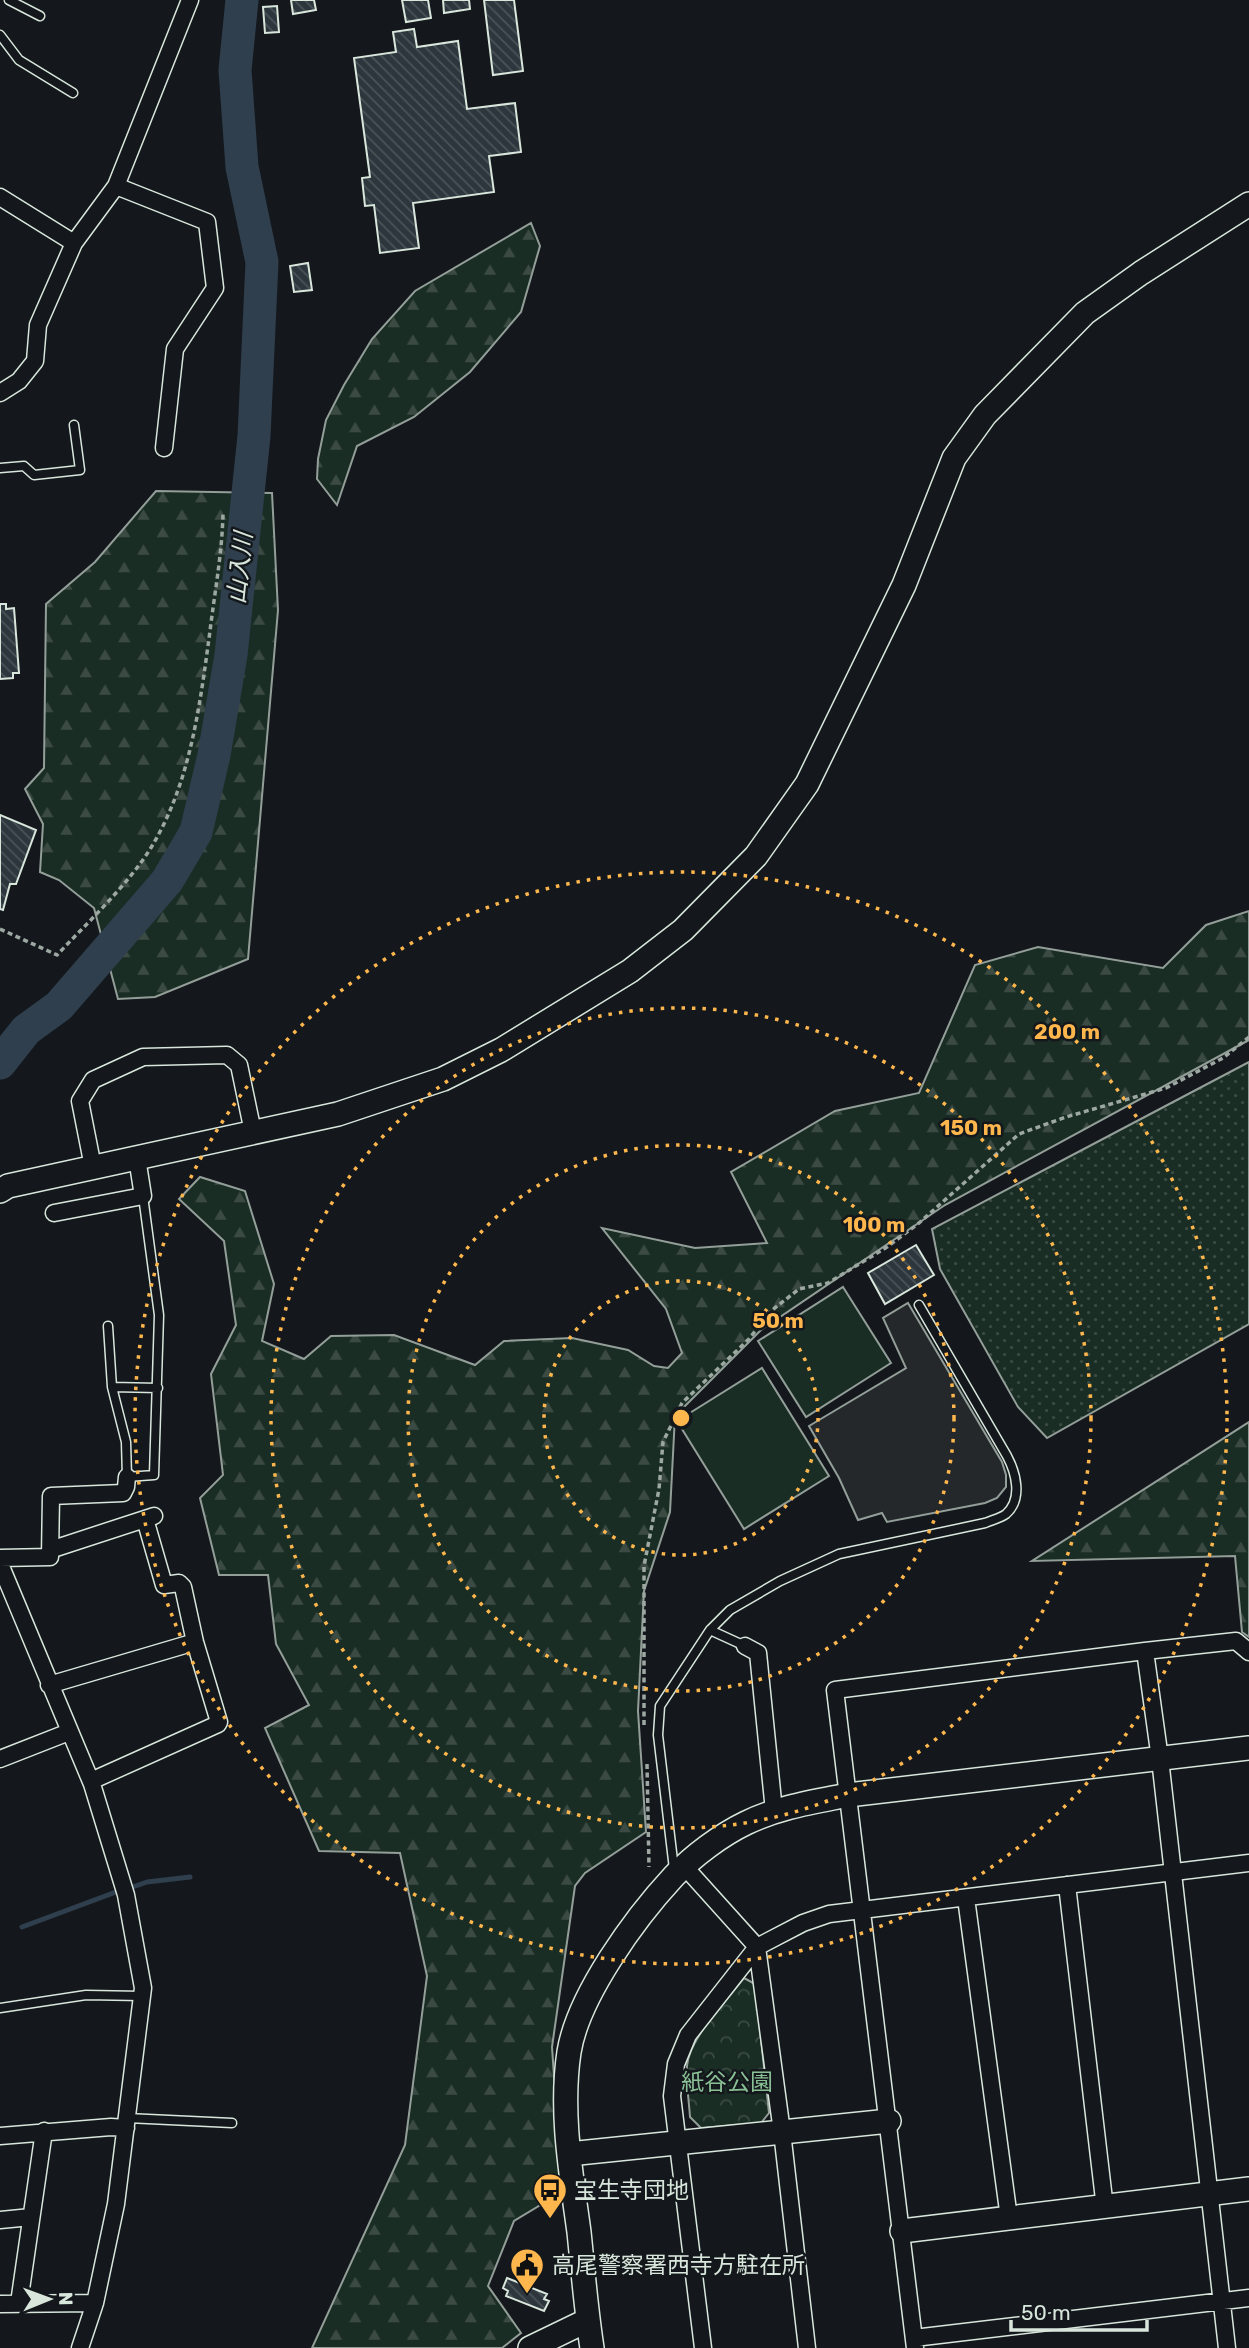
<svg xmlns="http://www.w3.org/2000/svg" width="1249" height="2348" viewBox="0 0 1249 2348" font-family="Rubik,'Noto Sans JP',sans-serif">
<style>
.grass{fill:url(#grass-dots);stroke:#939e99;stroke-width:2}
.forest{fill:url(#forest-firs);stroke:#939e99;stroke-width:2}
.park{fill:url(#park-crowns);stroke:#939e99;stroke-width:2}
.pitch{fill:#1a2d24;stroke:#939e99;stroke-width:2}
.parking{fill:#24282b;stroke:#939e99;stroke-width:2}
.lines{fill:none;stroke-linecap:round;stroke-linejoin:round}
.stream{stroke:#2f3f4d;stroke-width:5}
.river{stroke:#2f3f4d;stroke-width:33}
.building{fill:url(#building-back-hatch);stroke:#d8e6dc;stroke-width:2}
.lane-casing{stroke:#d8e6dc;stroke-width:11}
.street-casing{stroke:#d8e6dc;stroke-width:19}
.secondary-casing{stroke:#d8e6dc;stroke-width:26}
.path{stroke:#9da8a2;stroke-width:3.5;stroke-dasharray:5 3.5;stroke-linecap:butt}
.lane{stroke:#14181c;stroke-width:8}
.street{stroke:#14181c;stroke-width:16}
.secondary{stroke:#14181c;stroke-width:23}
.ring{fill:none;stroke:#ffb74d;stroke-width:3.5;stroke-dasharray:3.5 7}
.labels{text-anchor:middle;dominant-baseline:central;stroke-width:5;stroke-linejoin:round;paint-order:stroke}
.park-label{font-size:23px;fill:#8ac095;stroke:#14181c}
.poi-label{font-size:23px;fill:#d8e6dc;stroke:#14181c;text-anchor:start}
.water-label{font-size:24px;font-style:italic;fill:#d8e6dc;stroke:#14181c}
.centre{fill:#ffb74d;stroke:#14181c;stroke-width:3.5}
.ring-label{font-size:21px;text-anchor:middle;font-weight:bold;fill:#ffb74d;stroke:#14181c;stroke-width:5;stroke-linejoin:round;paint-order:stroke}
</style>
<defs>
<pattern id="grass-dots" width="8" height="8" patternUnits="userSpaceOnUse" patternTransform="scale(1.75)"><rect width="8" height="8" fill="#1a2d24"/><path d="M2 2h.1M6 6h.1" fill="none" stroke="#3b4b43" stroke-width="1.8" stroke-linecap="round"/></pattern>
<pattern id="forest-firs" width="22" height="20" patternUnits="userSpaceOnUse" patternTransform="scale(1.75)"><rect width="22" height="20" fill="#1a2d24"/><path d="M5 1l3.5 6h-7zM16 11l3.5 6h-7z" fill="#3b4b43"/></pattern>
<pattern id="park-crowns" width="20" height="18" patternUnits="userSpaceOnUse" patternTransform="scale(1.75)"><rect width="20" height="18" fill="#1a2d24"/><path d="M2 6a3 3 0 1 1 6 0M12 15a3 3 0 1 1 6 0" fill="none" stroke="#3b4b43"/></pattern>
<pattern id="building-back-hatch" width="6" height="6" patternUnits="userSpaceOnUse" patternTransform="scale(1.75)"><rect width="6" height="6" fill="#2c363c"/><path d="M-1 5l2 2M0 0l6 6M5-1l2 2" fill="none" stroke="#4a5358"/></pattern>
</defs>
<rect width="100%" height="100%" fill="#14181c"/>
<path class="grass" d="M1249,1062V1324L1047,1438L1018,1407L940,1269L932,1229Z"/>
<path class="forest" d="M531,223L540,246L521,312L470,372L414,417L357,446L337,505L317,479L318,459L326,420L344,385L372,339L415,291Z
M156,491L272,493L278,610L248,959L155,997L118,999L94,908L59,880L40,872L43,824L25,789L44,768L46,604L95,562Z
M1249,911V1040L945,1205L761,1330L675,1416L670,1512L644,1591L638,1711L646,1832L585,1873L575,1886L552,2047L562,2192L514,2221L488,2286L521,2333L502,2348H312L405,2145L427,1976L400,1853L319,1851L265,1728L309,1705L276,1644L268,1575H219L200,1498L223,1475L211,1374L236,1325L224,1241L179,1199L200,1177L245,1191L274,1284L262,1341L304,1359L331,1336L394,1335L475,1365L504,1341L572,1338L628,1350L654,1366L668,1368L682,1353L666,1309L602,1228L695,1248L767,1243L731,1172L835,1111L919,1093L975,965L1038,947L1163,968L1206,925Z
M1249,1422V1637L1242,1632L1235,1556L1032,1561Z"/>
<path class="park" d="M744,1978L755,1984L769,2113L761,2123L701,2128L690,2117C689,2101 686,2083 687,2066C689,2038 727,2000 744,1978Z"/>
<path class="pitch" d="M843,1287L891,1363L806,1417L758,1341Z
M762,1368L829,1476L744,1529L677,1421Z"/>
<path class="parking" d="M908,1303L1002,1462L1006,1475V1487L997,1498L985,1503L887,1522L882,1513L858,1520L839,1478L809,1426L906,1368L883,1318Z"/>
<g class="lines">
<path class="stream" d="M127,1889L147,1882L190,1877
M22,1927L116,1892"/>
<path class="river" d="M0,1063L26,1030L59,1006L167,881L196,832L214,755L231,655L254,436L262,262L242,167L235,70L242,0"/>
</g>
<path class="building" d="M291,0H314L316,10L293,14Z
M402,0H428L431,18L406,22Z
M443,0H469L470,9L444,13Z
M484,0H514L523,71L493,75Z
M277,6L279,32L265,33L263,7Z
M414,29L417,47L458,41L467,109L515,103L521,152L489,156L494,192L413,203L419,248L380,253L374,205L365,206L362,178L370,177L354,58L396,52L393,32Z
M308,263L312,290L294,292L290,266Z
M0,604H6V609L14,608L19,673H13V678L0,679Z
M0,815L36,830L16,884H10L3,910L0,909Z
M916,1245L934,1275L885,1304L868,1273Z
M507,2278L547,2294L544,2299L549,2301L544,2311L506,2296L508,2291L503,2288Z"/>
<g class="lines">
<g class="lane-casing">
<path id="lane" d="M9,0L40,16
M0,35L19,60L73,93
M0,468L24,466L34,475L80,470L74,425
M108,1326L112,1387L126,1442L127,1477L154,1475L159,1315L143,1196
M112,1387L158,1388
M710,1630L745,1646
M674,1869L658,1735L660,1706L710,1630L730,1610L780,1581L839,1554L985,1523C992,1520 1001,1518 1006,1514C1023,1499 1016,1473 1007,1456L919,1305
M0,2008L86,1995L142,1996
M127,2118L232,2123"/>
</g>
<g class="street-casing">
<path id="street" d="M116,186L207,222L215,288L175,349L164,448
M0,197L74,243
M0,393L19,381L35,361L38,325L74,243L116,186L190,0
M93,1167L80,1101L93,1080L143,1057L227,1055L239,1065L253,1132
M54,1213L143,1196L137,1158
M50,1550L154,1516
M0,1558L50,1557L51,1496L123,1493L126,1487L127,1477
M0,1564L92,1784L126,1895L143,1988L116,2204L95,2303L80,2348
M745,1646L758,1653L774,1811
M1145,1651L1236,1641L1249,1652
M49,1685L195,1642
M0,1759L69,1732
M91,1781L218,1724L219,1722L195,1642L183,1587L179,1583L164,1585L145,1519
M685,1867L757,1947L782,2132L807,2348
M1067,1885L1105,2208
M966,1898L1009,2218
M0,2136L111,2127L126,2128
M0,2220L31,2217
M19,2303L44,2131
M0,2304L95,2303
M914,2338L1249,2298
M703,2348L672,2096L676,2064L688,2035L757,1947L803,1923L829,1914L1249,1863
M915,2348L835,1690L1145,1651L1160,1759L1227,2348"/>
</g>
<g class="secondary-casing">
<path id="secondary" d="M0,1191L8,1186L338,1114L443,1079L501,1050L630,971L683,930L756,856L807,784L904,585L954,458L985,415L1085,313L1141,273L1249,204
M569,2154L889,2121
M902,2231L1249,2189
M530,2348L588,2320
M592,2348C586,2309 583,2271 579,2232C571,2173 560,2112 569,2052C578,1996 635,1918 674,1876C693,1856 721,1835 746,1823C779,1807 813,1802 848,1795L1249,1748"/>
</g>
<path class="path" d="M0,929L57,955C87,923 129,884 152,846C191,781 200,704 210,631C215,590 222,554 223,514
M644,1725V1566L659,1489L663,1442L682,1403L749,1339L771,1311L799,1289L828,1283L887,1247L919,1223L1019,1134L1066,1117L1166,1088L1223,1058L1249,1037
M647,1764L649,1867"/>
<use href="#lane" class="lane"/>
<use href="#street" class="street"/>
<use href="#secondary" class="secondary"/>
</g>
<g class="ring">
<circle cx="681" cy="1418" r="137"/>
<circle cx="681" cy="1418" r="273"/>
<circle cx="681" cy="1418" r="410"/>
<circle cx="681" cy="1418" r="546"/>
</g>
<defs>
<g id="bus-pin" transform="scale(1.75)"><path d="M0 17L-7.5 6A9.5 9.5 0 1 1 7.5 6Z" fill="#ffb74d" stroke="#14181c"/><path d="M-5-6H5V4H4V6H2V4H-2V6H-4V4H-5ZM-3.5-4V0h7V-4ZM-3.5 1.2v1.5H-2V1.2ZM2 1.2v1.5H3.5V1.2Z" fill="#111"/></g>
<g id="civic-pin" transform="scale(1.75)"><path d="M0 17L-7.5 6A9.5 9.5 0 1 1 7.5 6Z" fill="#ffb74d" stroke="#14181c"/><path d="M-.6-6.5H3V-4.5H.6V-3L4-1V1h2V6H-6V1h2V-1L-.6-3ZM-1.2 2.5V6h2.4V2.5Z" fill="#111"/></g>
</defs>
<g fill-rule="evenodd">
<use href="#bus-pin" x="550" y="2190"/>
<use href="#civic-pin" x="527" y="2265"/>
</g>
<g class="labels">
<g class="park-label">
<text x="727" y="2082">紙谷公園</text>
</g>
<g class="poi-label">
<text x="574" y="2190">宝生寺団地</text>
<text x="552" y="2265">高尾警察署西寺方駐在所</text>
</g>
<g class="water-label">
<text transform="translate(240 568) rotate(-84)">山入川</text>
</g>
</g>
<circle cx="681" cy="1418" r="10" class="centre"/>
<g class="ring-label">
<text x="1067" y="1039">200 m</text>
<text x="971" y="1135">150 m</text>
<text x="874" y="1232">100 m</text>
<text x="778" y="1328">50 m</text>
</g>
<g transform="translate(49 2299) rotate(89)" stroke="#14181c" stroke-width="5" paint-order="stroke">
<path d="M0-5L12 26L0 18L-12 26Z" fill="#d8e6dc"/>
<text y="-10" font-size="19" font-weight="bold" text-anchor="middle" fill="#d8e6dc">N</text>
</g>
<path d="M1011 2320v10h136v-10" fill="none" stroke="#d8e6dc" stroke-width="3.5"/>
<text x="1021" y="2320" font-size="21" fill="#d8e6dc" stroke="#14181c" stroke-width="5" paint-order="stroke">50 m</text>
</svg>
